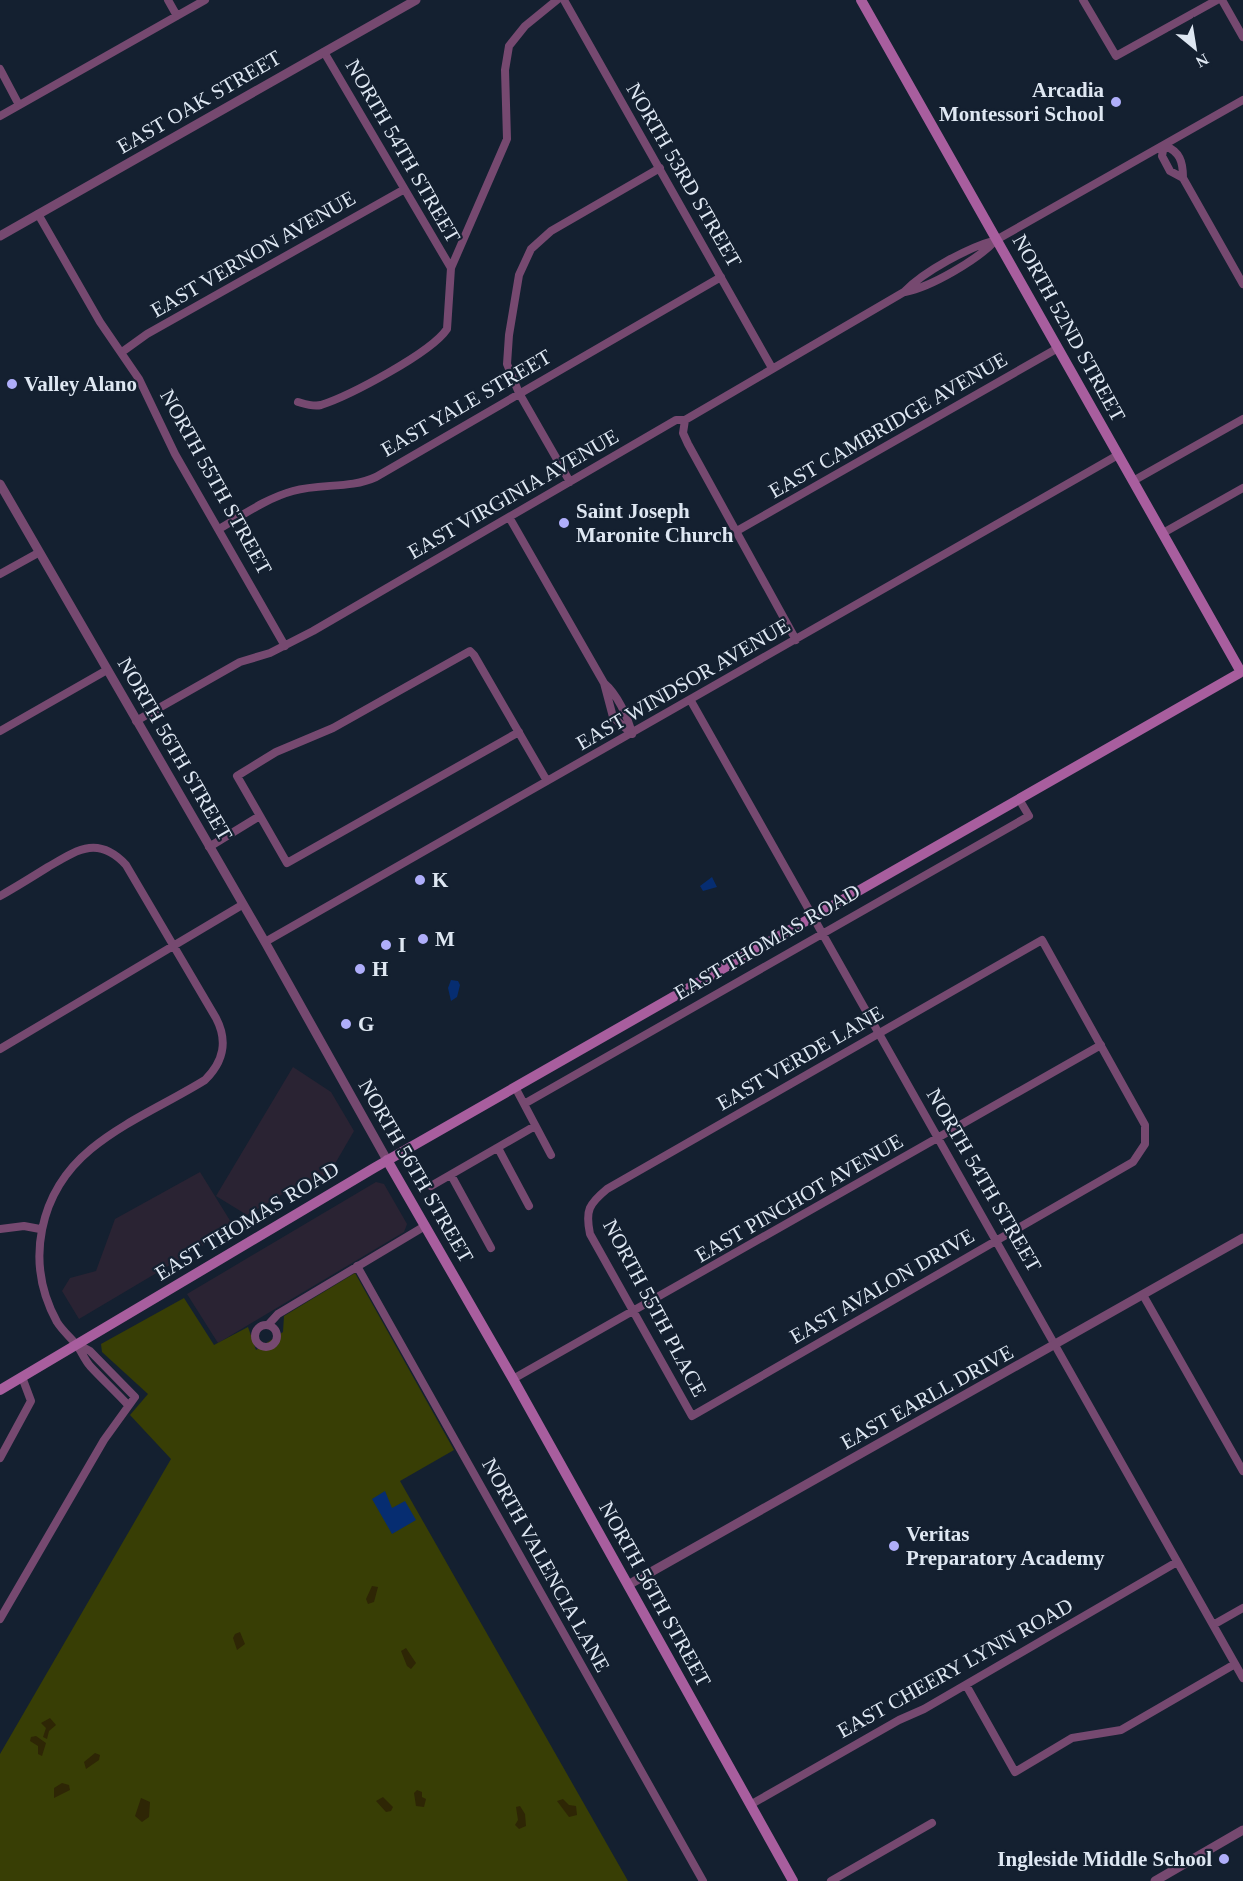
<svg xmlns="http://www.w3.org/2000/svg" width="1243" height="1881" viewBox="0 0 1243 1881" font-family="Georgia,serif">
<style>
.commercial{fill:#2a2333}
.green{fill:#383e05}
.sand{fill:#2e2605}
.water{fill:#062d71}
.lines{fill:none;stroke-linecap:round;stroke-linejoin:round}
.minor{stroke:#764970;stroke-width:8}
.tertiary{stroke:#764970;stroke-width:9}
.secondary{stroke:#a85e9e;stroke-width:10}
.poi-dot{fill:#afaefa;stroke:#142030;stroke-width:2}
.labels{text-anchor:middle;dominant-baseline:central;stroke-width:4.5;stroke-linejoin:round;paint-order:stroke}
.poi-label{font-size:21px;font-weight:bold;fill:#dee7f2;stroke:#142030;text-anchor:start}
.street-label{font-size:21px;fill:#dee7f2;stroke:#142030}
</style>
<rect width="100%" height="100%" fill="#142030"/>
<path class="commercial" d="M293,1067L331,1092L354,1131L329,1174L300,1184L247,1215L216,1196Z
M200,1172L234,1227L79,1319L62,1291L70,1278L96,1271L115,1219Z
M376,1182L384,1184L407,1224L404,1232L218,1343L187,1294Z"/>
<path class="green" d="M355,1273L454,1450L400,1481L628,1881H0V1754L171,1459L130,1415L148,1394L102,1352L101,1344L184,1298L214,1345L248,1327L256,1350L283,1332L284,1316Z"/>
<path class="sand" d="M372,1586L378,1587L374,1602L368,1604L366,1599Z
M240,1632L245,1644L237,1650L233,1638L235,1634Z
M406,1648L416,1663L411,1669L407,1666L401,1651Z
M50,1718L56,1725L49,1731L47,1739L43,1737L46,1728L41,1723Z
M36,1736L46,1743L42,1756L38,1754V1746L30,1741L31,1737Z
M95,1753L100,1755L99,1760L86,1769L84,1762Z
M62,1783L69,1785L70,1790L54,1798V1788Z
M417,1790L422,1792V1797L426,1799L424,1807L416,1806L414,1793Z
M383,1797L393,1807L391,1811L386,1812L376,1801Z
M141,1798L150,1802L149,1817L142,1822L135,1816Z
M563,1799L569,1805L576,1806L577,1815L569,1817L557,1801Z
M520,1806L525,1814L526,1826L519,1829L515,1825L518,1820L516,1807Z"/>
<path class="water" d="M712,877L717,887L703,891L700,886Z
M451,980L458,981L460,985L457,997L451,1001L448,988Z
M385,1491L392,1508L405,1501L416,1520L392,1534L372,1499Z"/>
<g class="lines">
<path class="minor" d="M168,0L177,16
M564,0L772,368
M1083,0L1116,56L1217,0
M1222,0L1243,37
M324,52L451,268
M0,69L19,105
M0,116L205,0
M1183,178L1170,171L1162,156L1164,145C1180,152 1183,161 1183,178L1243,284
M38,214L100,322L139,379L175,454L285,646
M905,292C931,287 977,260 995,241
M122,352L147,334L403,190
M298,402C305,404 313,407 321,405C349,396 431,353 447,329L451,268L507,139L505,70L509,46L525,26L557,0
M685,420L683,433L688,444L796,640
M1133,481L1243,419
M570,482L519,393L507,364L509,335L519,275L531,249L551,231L660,168
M509,517L604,683C617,694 628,717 632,734
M219,529C243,515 267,498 293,491C321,483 350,489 376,477L721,277
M735,532L1058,348
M1163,533L1243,488
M0,574L38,553
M604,683L613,717L631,733
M691,701L1243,1678
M136,721L240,662L270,653L313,631L676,420H685L904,292C924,271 969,247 996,240L1243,100
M0,731L107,670
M519,732L287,863L237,776L276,752L333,728L470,651L474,655L547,781
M209,847L258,817
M0,896C16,887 32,877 48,867C77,850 98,835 126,865L216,1018C228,1041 224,1061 205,1080C168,1103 125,1121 91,1149C39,1192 24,1262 57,1322C62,1330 69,1336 75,1343C81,1350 84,1359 90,1366C102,1379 116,1392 128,1405
M1042,940L1145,1125V1144L1133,1162L692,1416L590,1234C585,1210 589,1204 607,1189Z
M265,942L1118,455
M0,1049L242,905
M515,1087L551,1155
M524,1104L1029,816L1019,799
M498,1148L529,1206
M451,1175L491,1248
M431,1186L535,1126
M0,1229L24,1226L40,1229
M357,1266L703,1881
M1143,1295L1243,1471
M268,1325L278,1314L425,1226
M255 1336a11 11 0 1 1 22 0a11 11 0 1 1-22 0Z
M513,1379L1101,1045
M0,1458L31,1401L22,1377
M0,1619L104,1440L135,1397L90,1351L77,1344
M1213,1625L1243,1608
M966,1685L1015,1772L1072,1738L1121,1730L1235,1664
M750,1805L899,1720L924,1709L1177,1562
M831,1881L932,1823"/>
<path class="tertiary" d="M0,236L416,0
M0,484L265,942L387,1160
M628,1585L1243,1238
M1155,1881L1243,1830"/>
<path class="secondary" d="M861,0L1241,672
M387,1160L513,1379L793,1881
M0,1390L374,1168L1243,671"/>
</g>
<g class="poi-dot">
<circle cx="1116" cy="102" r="6"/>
<circle cx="12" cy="384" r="6"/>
<circle cx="564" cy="523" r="6"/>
<circle cx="420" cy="880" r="6"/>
<circle cx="423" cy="939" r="6"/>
<circle cx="386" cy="945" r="6"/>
<circle cx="360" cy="969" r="6"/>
<circle cx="346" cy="1024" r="6"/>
<circle cx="894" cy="1546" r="6"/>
<circle cx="1224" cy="1859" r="6"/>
</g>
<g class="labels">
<g class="poi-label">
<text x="1104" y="90" text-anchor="end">Arcadia<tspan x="1104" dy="24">Montessori School</tspan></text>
<text x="24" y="384">Valley Alano</text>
<text x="576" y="511">Saint Joseph<tspan x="576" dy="24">Maronite Church</tspan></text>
<text x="432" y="880">K</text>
<text x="435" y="939">M</text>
<text x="398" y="945">I</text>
<text x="372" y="969">H</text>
<text x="358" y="1024">G</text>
<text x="906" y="1534">Veritas<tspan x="906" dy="24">Preparatory Academy</tspan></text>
<text x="1212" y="1859" text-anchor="end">Ingleside Middle School</text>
</g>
<g class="street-label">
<text transform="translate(199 102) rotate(-30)">EAST OAK STREET</text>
<text transform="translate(403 151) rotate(60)">NORTH 54TH STREET</text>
<text transform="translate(684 175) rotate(60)">NORTH 53RD STREET</text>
<text transform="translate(253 254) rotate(-30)">EAST VERNON AVENUE</text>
<text transform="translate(1069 328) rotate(61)">NORTH 52ND STREET</text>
<text transform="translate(466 403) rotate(-30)">EAST YALE STREET</text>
<text transform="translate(888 425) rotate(-30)">EAST CAMBRIDGE AVENUE</text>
<text transform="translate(216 482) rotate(61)">NORTH 55TH STREET</text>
<text transform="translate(513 494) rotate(-30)">EAST VIRGINIA AVENUE</text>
<text transform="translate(683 684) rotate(-30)">EAST WINDSOR AVENUE</text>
<text transform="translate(175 749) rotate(60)">NORTH 56TH STREET</text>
<text transform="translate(767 942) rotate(-30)">EAST THOMAS ROAD</text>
<text transform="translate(800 1058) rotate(-30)">EAST VERDE LANE</text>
<text transform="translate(416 1171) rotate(60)">NORTH 56TH STREET</text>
<text transform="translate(984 1180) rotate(60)">NORTH 54TH STREET</text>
<text transform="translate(799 1198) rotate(-30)">EAST PINCHOT AVENUE</text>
<text transform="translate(247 1221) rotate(-31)">EAST THOMAS ROAD</text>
<text transform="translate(882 1286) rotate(-30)">EAST AVALON DRIVE</text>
<text transform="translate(655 1308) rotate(62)">NORTH 55TH PLACE</text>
<text transform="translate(927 1397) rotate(-29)">EAST EARLL DRIVE</text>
<text transform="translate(546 1565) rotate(61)">NORTH VALENCIA LANE</text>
<text transform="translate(655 1594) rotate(61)">NORTH 56TH STREET</text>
<text transform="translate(955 1668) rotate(-29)">EAST CHEERY LYNN ROAD</text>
</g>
</g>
<g transform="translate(1195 48) rotate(150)" stroke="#142030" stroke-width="4.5" paint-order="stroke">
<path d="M0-4.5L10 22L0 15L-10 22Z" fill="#dee7f2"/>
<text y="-9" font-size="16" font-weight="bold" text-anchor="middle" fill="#dee7f2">N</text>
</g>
</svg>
